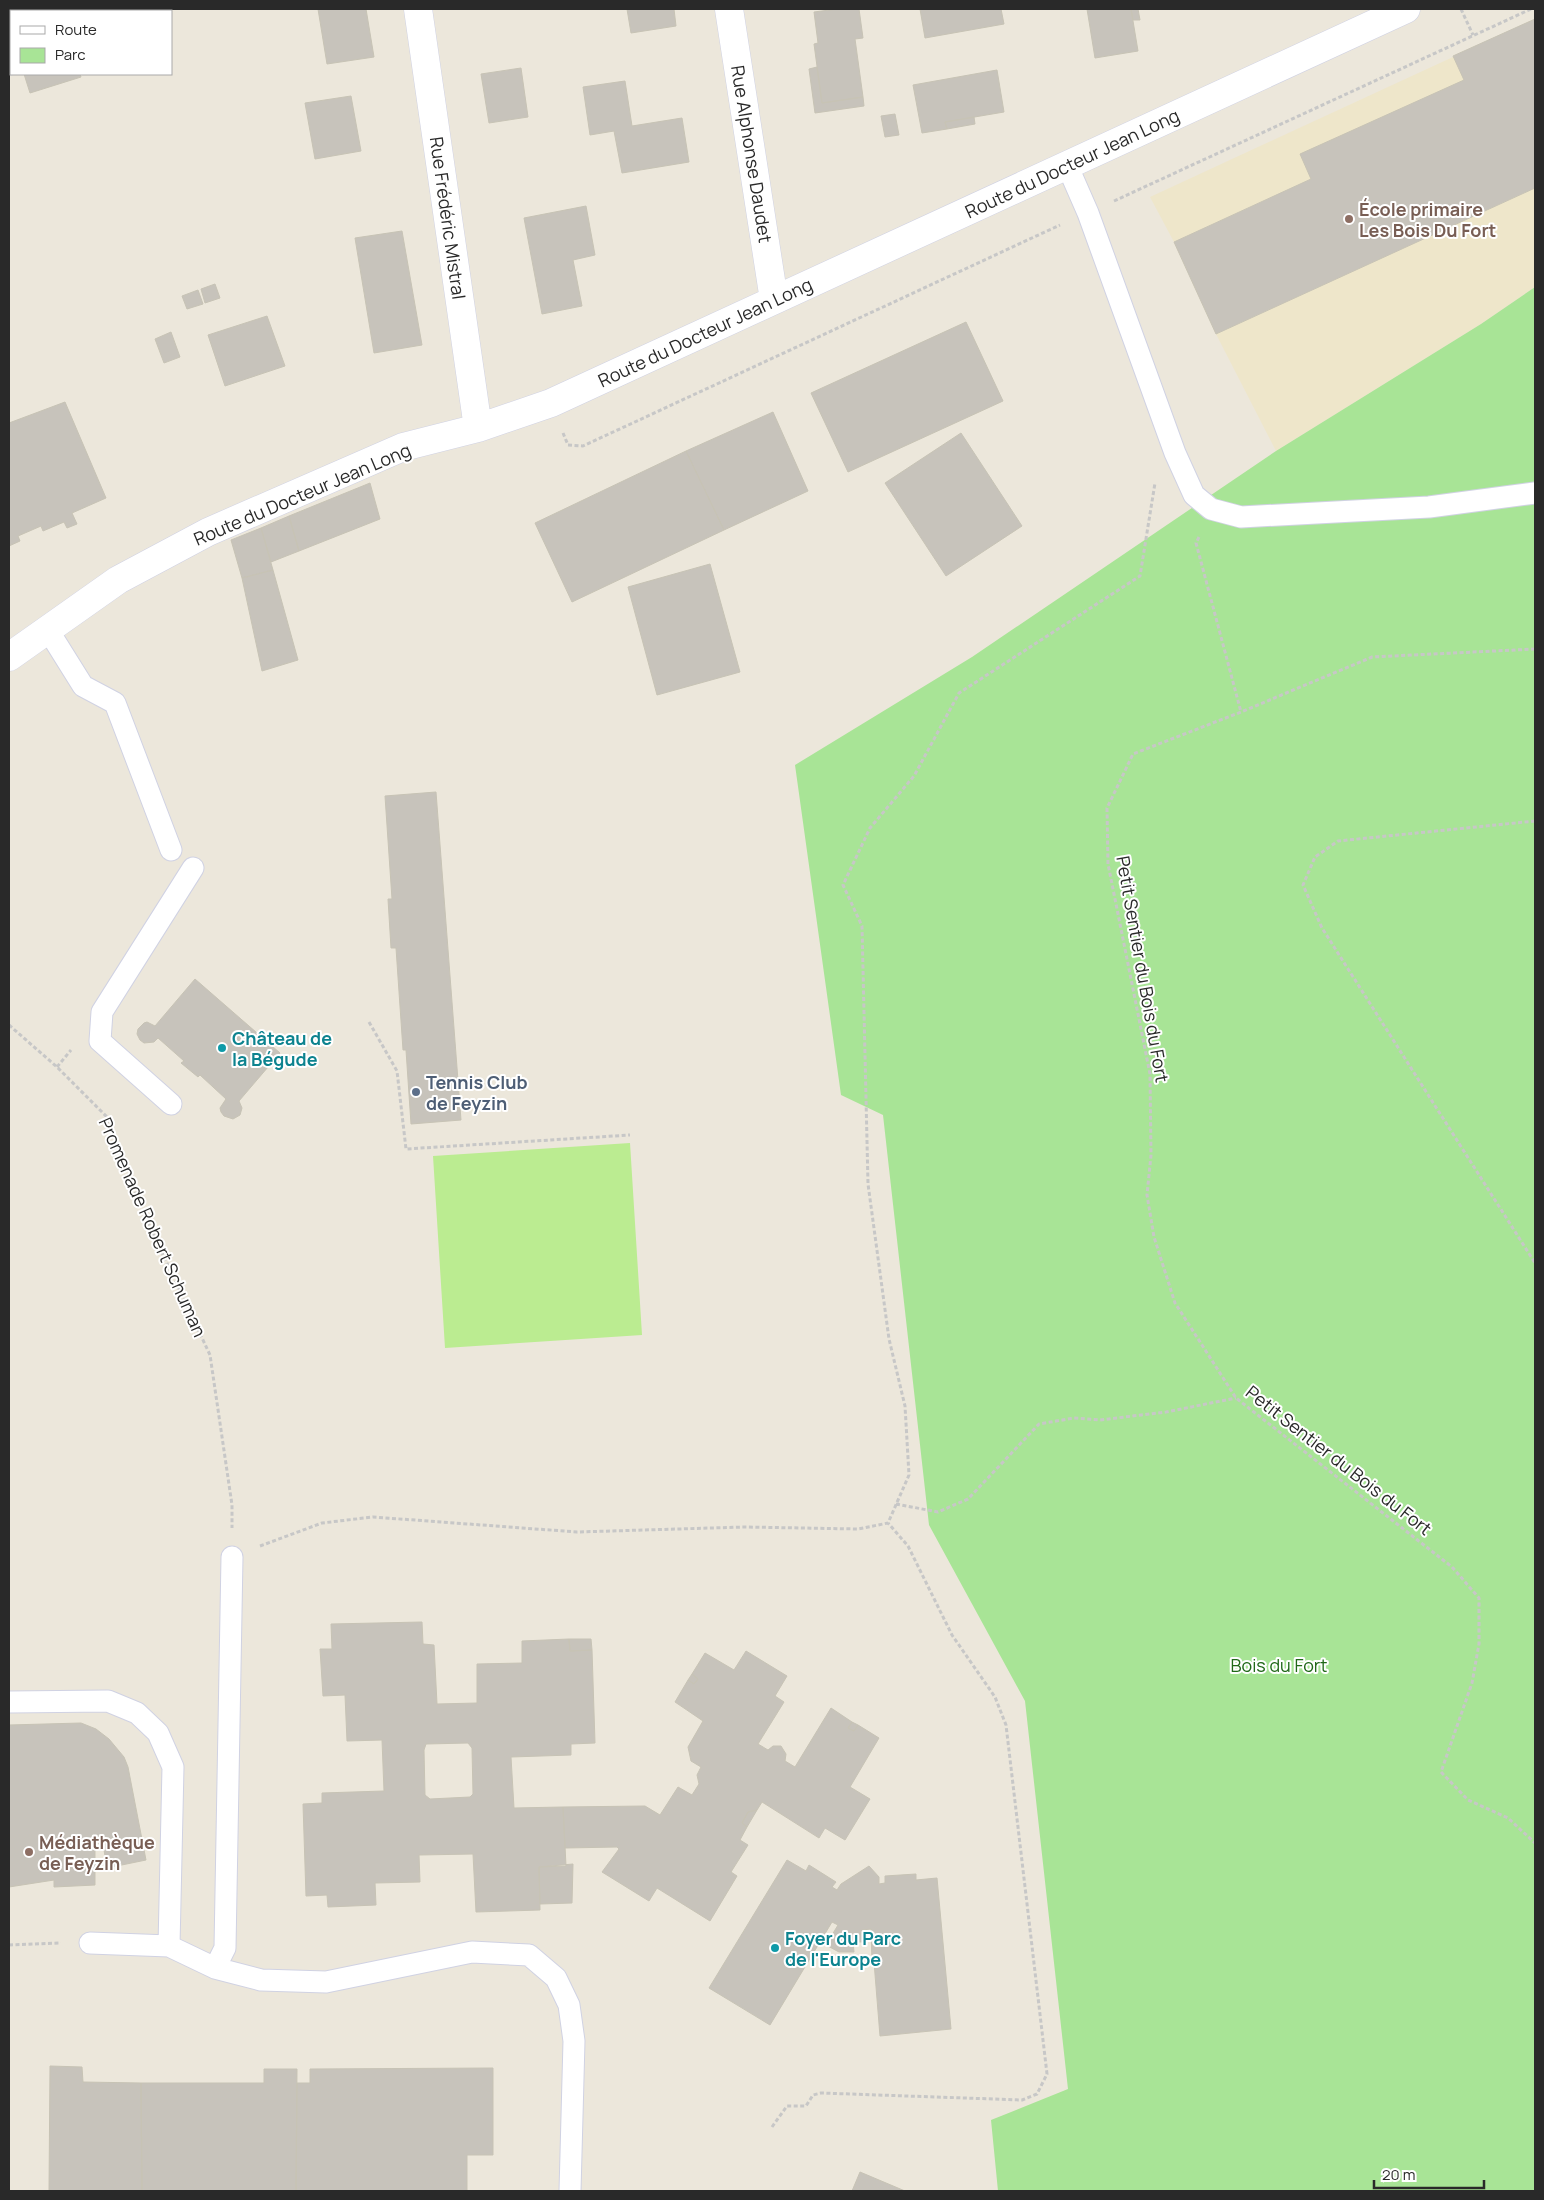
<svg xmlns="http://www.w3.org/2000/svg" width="1544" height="2200" viewBox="0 0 1544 2200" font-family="Manrope,sans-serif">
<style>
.education{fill:#eee6ca}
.green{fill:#a8e496}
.pitch{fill:#bbec91}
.building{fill:#c7c3bb;stroke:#c7c3b5;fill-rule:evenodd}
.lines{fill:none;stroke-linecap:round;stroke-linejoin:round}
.lane-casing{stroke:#d0d2e3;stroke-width:23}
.street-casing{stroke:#d0d2e3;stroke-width:29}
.path{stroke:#c7c7c7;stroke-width:3;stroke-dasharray:4 2.5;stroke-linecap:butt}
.lane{stroke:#fff;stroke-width:21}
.street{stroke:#fff;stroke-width:28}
.education-dot{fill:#8d6e63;stroke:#fff;stroke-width:2}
.culture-dot{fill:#0f9aa8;stroke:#fff;stroke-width:2}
.service-dot{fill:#5c6f8a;stroke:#fff;stroke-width:2}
.labels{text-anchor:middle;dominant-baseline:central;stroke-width:4;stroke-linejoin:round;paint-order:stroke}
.street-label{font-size:18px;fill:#292929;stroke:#fff}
.education-label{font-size:18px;font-weight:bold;fill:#785e54;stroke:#fff;text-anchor:start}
.culture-label{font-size:18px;font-weight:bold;fill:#0d838f;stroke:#fff;text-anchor:start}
.service-label{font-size:18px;font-weight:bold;fill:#4e5e75;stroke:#fff;text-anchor:start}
.park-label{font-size:18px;fill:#206818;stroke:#fff}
</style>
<rect width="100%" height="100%" fill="#ece7db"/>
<path class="education" d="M1535,19V287L1481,324L1276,451L1216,334L1174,242L1150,197Z"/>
<path class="green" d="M1535,287V2191H998L991,2120L1068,2089L1025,1701L929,1525L883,1115L841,1095L795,765L972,657L1276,451L1481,324Z"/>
<path class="pitch" d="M630,1143L642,1335L445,1348L433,1156Z"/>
<path class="building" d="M318,9H366L374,57L327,64Z
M627,9H674L676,26L631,33Z
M837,9H859L863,38L855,39L863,97L822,103L814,44L818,43L814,12Z
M920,9H1001L1004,24L925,38Z
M1087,9H1131L1138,51L1095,58Z
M1131,9H1138L1140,20H1133Z
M1535,19V188L1216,334L1174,242L1311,179L1300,154L1464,80L1453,56Z
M817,67L822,103L863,97L864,106L815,113L809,69Z
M521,68L528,117L489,123L481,74Z
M997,70L1004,112L945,122L947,129L922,133L913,85Z
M24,74H80L81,77L30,93Z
M625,81L632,126L682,118L689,162L622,173L614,131L590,135L583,87Z
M351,96L361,151L315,159L305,103Z
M895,114L899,135L885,137L881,116Z
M974,117L975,124L947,129L945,122Z
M586,206L595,255L573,260L582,306L542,314L524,218Z
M402,231L422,345L374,353L355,238Z
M215,284L220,298L205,303L201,289Z
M198,290L203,304L187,309L182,296Z
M267,316L285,366L225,386L208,335Z
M966,322L1003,401L848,472L811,393Z
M171,332L180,357L164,363L155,339Z
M65,402L106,498L72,513L77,524L67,528L64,522L43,531L41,526L18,536L20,541L9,546V423Z
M773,412L808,491L724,530L686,451Z
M961,433L1022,526L946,576L885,483Z
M686,451L724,530L572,602L535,523Z
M370,483L380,519L299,551L289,516Z
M289,516L299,551L271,562L261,528Z
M261,528L273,570L242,578L231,540Z
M710,564L740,672L657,695L628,587Z
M273,570L298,660L262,671L242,578Z
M436,792L461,1120L411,1124L406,1050H403L396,948H391L388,899H392L385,796Z
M195,979L280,1053L239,1101L242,1108L240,1115L233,1119L224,1116L221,1112L220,1108L226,1099L200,1075L198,1077L181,1063L184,1061L158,1038L154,1042L144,1043L140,1040L137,1034L138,1029L144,1023L147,1022L155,1026Z
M422,1622L423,1644L434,1645L437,1704L477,1703V1664L522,1663V1641L569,1639L570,1651L592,1650L595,1743L571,1744V1755L511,1757L514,1808L563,1807L566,1866L539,1867L540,1910L476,1912L473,1854L419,1855L420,1882L375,1883L376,1905L328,1907L327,1895L306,1896L303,1804L322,1803V1793L384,1791L382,1740L347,1741L345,1695L323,1696L320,1649H332L331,1624ZM468,1743L472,1748L473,1794L470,1797L430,1799L425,1795L424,1750L426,1744Z
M569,1639H591L592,1650L570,1651Z
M746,1651L787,1676L775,1696L784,1702L758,1744L768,1750L773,1746H781L786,1754L785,1761L795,1767L831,1708L852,1722L848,1728L854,1731L858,1725L879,1738L850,1787L870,1799L845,1840L825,1828L819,1838L762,1802L757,1810L748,1812L742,1823L747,1827L740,1840L748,1845L731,1872L737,1876L710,1921L657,1888L649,1901L602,1872L619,1849L617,1847L565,1848L563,1807L645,1806L660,1815L678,1787L692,1795L699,1784L697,1775L701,1767L691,1761L688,1747L703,1721L675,1702L688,1680L694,1684L698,1679L692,1674L705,1653L734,1670Z
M692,1674L698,1679L694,1684L688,1680Z
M852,1722L858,1725L854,1731L848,1728Z
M81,1723L96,1729L109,1739L124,1757L128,1767L146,1860L107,1868L103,1844L95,1843V1885L54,1887V1880L9,1887V1725Z
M757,1810L747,1827L742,1823L748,1812Z
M787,1860L806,1871L809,1865L836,1882L832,1887L837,1890L841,1884L869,1866L879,1877V1884L885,1883V1876L916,1874V1880L937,1878L951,2029L880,2036L874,1962H872L871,1929L862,1930L863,1942H853L854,1952H839L826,1945L838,1925L832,1922L770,2025L709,1988Z
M573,1864L572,1903L540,1904L539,1867Z
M50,2066L82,2067L83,2082L141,2083L142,2191H49Z
M493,2068V2155H467V2191H296L297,2083H310V2069Z
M264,2069H297L296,2191H142L141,2083H264Z
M860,2172L905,2191H852Z"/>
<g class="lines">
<g class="lane-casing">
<path id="lane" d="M1067,165L1088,213L1175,453L1194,495L1211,509L1241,517L1429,507L1535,493
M48,630L83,686L115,703L171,850
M171,1104L100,1041L102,1012L193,868
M9,1702L108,1701L137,1713L158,1733L173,1767L169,1946
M90,1943L169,1946L215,1968L261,1980L326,1982L472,1952L529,1955L556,1978L569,2005L574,2041L570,2191
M215,1968L225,1948L232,1557"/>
</g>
<g class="street-casing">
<path id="street" d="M418,9L478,428
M729,9L774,300
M150,11L157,9
M9,61L11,60
M9,657L118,580L208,532L403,447L478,428L551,403L1406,9"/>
</g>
<path class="path" d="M1461,9L1473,35
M1114,201L1531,9
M563,433L568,445L583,446L1060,225
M1199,537L1196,543L1241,712
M1535,649L1372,657L1241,712L1133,754L1107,808L1108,864L1150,1074L1151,1155L1147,1195L1154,1237L1175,1303L1236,1398L1452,1567L1479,1598V1644L1472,1683L1441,1772L1468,1800L1508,1818L1535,1843
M1535,821L1338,841L1315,857L1303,885L1322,928L1535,1263
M369,1022L397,1071L406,1149L630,1135
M9,1025L57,1067L108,1118L142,1210L210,1355L232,1505V1528
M57,1067L71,1050
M896,1504L938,1512L968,1499L1039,1424L1074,1418L1100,1420L1166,1412L1236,1398
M260,1546L322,1523L373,1517L577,1532L745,1527L858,1529L888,1523L909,1475L905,1406L889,1339L868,1184L862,926L843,885L870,828L914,776L959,693L1140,576L1155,483
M9,1945L61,1943
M772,2127L787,2106H806L813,2095L821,2093L1022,2100L1037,2094L1047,2074L1006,1725L995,1697L952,1635L908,1546L888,1523"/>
<use href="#lane" class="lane"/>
<use href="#street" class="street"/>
</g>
<g class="education-dot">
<circle cx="1349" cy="219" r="5"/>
<circle cx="29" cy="1852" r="5"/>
</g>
<g class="culture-dot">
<circle cx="222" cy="1048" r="5"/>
<circle cx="775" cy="1948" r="5"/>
</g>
<circle class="service-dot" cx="416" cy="1092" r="5"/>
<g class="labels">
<g class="street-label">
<text transform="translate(752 154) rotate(81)">Rue Alphonse Daudet</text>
<text transform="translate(1072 163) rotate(-25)">Route du Docteur Jean Long</text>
<text transform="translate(448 218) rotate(82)">Rue Frédéric Mistral</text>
<text transform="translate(705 332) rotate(-25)">Route du Docteur Jean Long</text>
<text transform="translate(302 494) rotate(-23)">Route du Docteur Jean Long</text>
<text transform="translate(1143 969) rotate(80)">Petit Sentier du Bois du Fort</text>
<text transform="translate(153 1227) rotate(66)">Promenade Robert Schuman</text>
<text transform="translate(1339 1460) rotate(38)">Petit Sentier du Bois du Fort</text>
</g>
<g class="education-label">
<text x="1359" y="209">École primaire<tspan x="1359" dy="21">Les Bois Du Fort</tspan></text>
<text x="39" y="1842">Médiathèque<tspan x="39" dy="21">de Feyzin</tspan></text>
</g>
<g class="culture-label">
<text x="232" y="1038">Château de<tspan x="232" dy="21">la Bégude</tspan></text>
<text x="785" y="1938">Foyer du Parc<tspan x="785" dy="21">de l'Europe</tspan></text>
</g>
<g class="service-label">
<text x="426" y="1082">Tennis Club<tspan x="426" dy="21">de Feyzin</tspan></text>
</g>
<g class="park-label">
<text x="1279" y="1665">Bois du Fort</text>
</g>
</g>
<rect width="1544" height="2200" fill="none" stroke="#292929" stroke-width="20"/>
<rect x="10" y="10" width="162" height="65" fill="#ffffff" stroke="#a9a9a9"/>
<rect x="20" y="26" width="25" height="8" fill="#ffffff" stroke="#a9a9a9"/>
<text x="55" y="35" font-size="15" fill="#292929">Route</text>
<rect x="20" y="48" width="25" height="15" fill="#a8e496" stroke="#a9a9a9"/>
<text x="55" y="60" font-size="15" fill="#292929">Parc</text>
<path d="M1374 2180v8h110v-8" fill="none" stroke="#292929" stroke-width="2.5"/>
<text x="1382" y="2180" font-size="15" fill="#292929" stroke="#ffffff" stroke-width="4" paint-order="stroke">20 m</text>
</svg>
